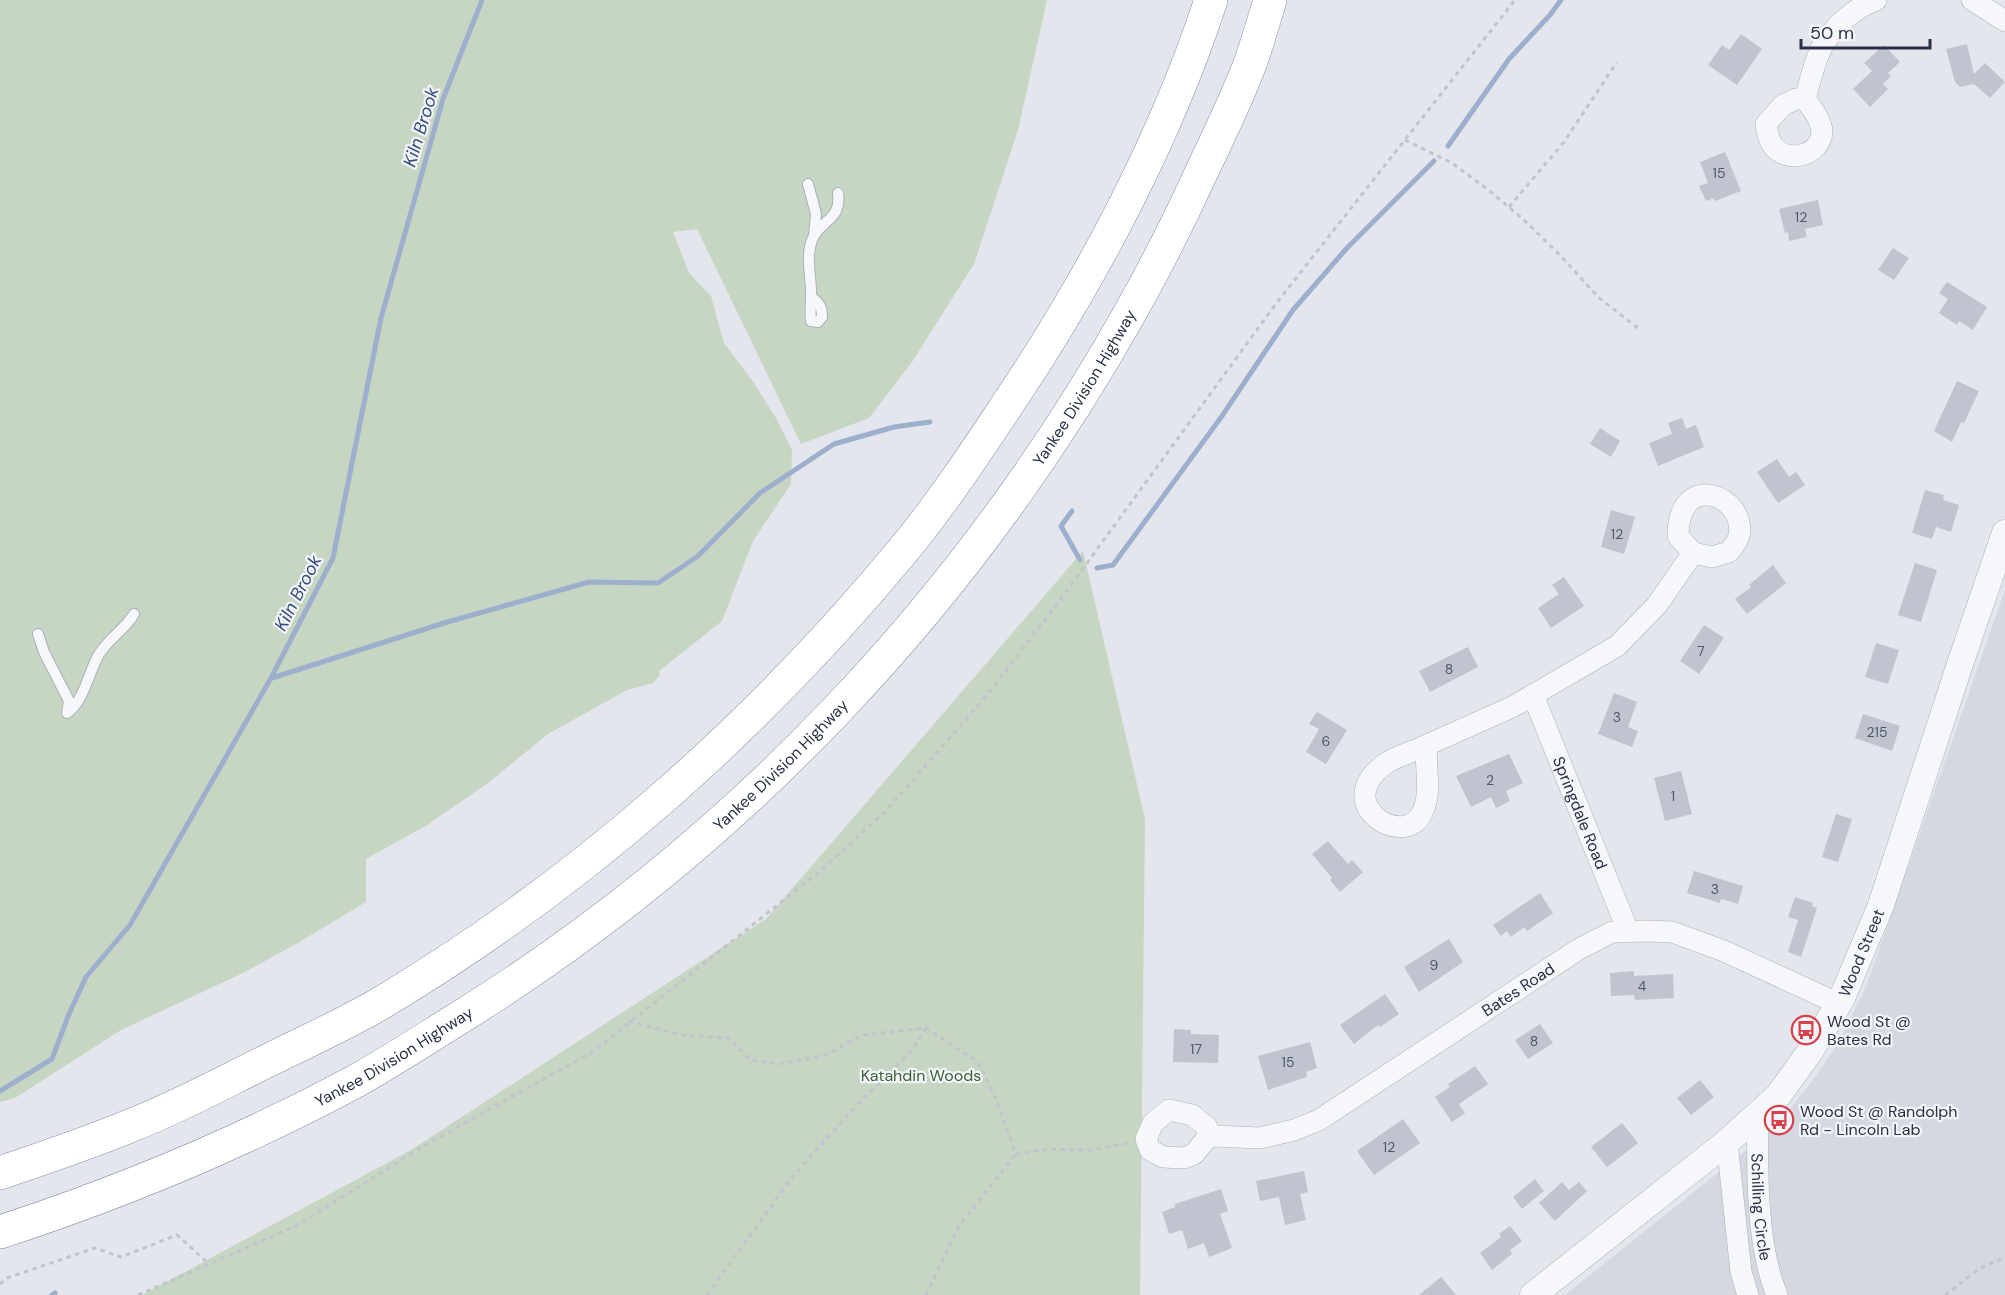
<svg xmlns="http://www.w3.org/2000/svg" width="2005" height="1295" viewBox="0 0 2005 1295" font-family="'DM Sans',sans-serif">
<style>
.built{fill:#d4d8e1}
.green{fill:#c6d6c3}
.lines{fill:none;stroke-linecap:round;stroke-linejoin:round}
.stream{stroke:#9cb0ce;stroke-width:5}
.building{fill:#bfc4cf}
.service-casing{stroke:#abb0ba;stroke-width:12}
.minor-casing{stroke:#abb0ba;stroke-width:22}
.tertiary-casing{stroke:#abb0ba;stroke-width:27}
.motorway-casing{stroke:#8991a4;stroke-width:34}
.path{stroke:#c1c4cb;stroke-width:3;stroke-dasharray:4.5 4.5;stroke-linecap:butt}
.service{stroke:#f6f7fa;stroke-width:10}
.minor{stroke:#f6f7fa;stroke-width:21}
.tertiary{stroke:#f6f7fa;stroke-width:26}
.motorway{stroke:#fff;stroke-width:33}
.labels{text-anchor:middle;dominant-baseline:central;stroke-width:4.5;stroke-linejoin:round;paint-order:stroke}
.number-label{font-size:14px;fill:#4e5668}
.street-label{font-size:16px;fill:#293146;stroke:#f3f5f9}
.poi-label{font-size:16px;fill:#293146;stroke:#f3f5f9;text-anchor:start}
.park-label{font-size:16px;fill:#3a6235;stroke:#f3f5f9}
.water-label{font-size:18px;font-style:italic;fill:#304c7d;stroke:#f3f5f9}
</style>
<rect width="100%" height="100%" fill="#e3e6ec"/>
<path class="built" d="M2005,590V1295H1565L1745,1151L1790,1109L1816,1076L1840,1040L1866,987Z"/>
<path class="green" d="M0,0H1047L1018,130L974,264L912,362L869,418L801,444L697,229L673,232L689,273L711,296L724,343L754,383L776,418L792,450L791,484L753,541L722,621L659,671L660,675L653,683L627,690L548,734L488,783L427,825L366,859V902L296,944L243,973L121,1030L15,1098L0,1102Z
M1083,551L1145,819L1140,1295H142L411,1150L766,919Z"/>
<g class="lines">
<path class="stream" d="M1448,146L1509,59L1550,15L1561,0
M1072,511L1061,526L1080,560
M1097,568L1113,565L1222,416L1293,310L1347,248L1434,161
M272,678L444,623L589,582L658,583L698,556L760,493L834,444L894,427L930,422
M0,1091L52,1059L69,1014L86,977L130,925L271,678L333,558L381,318L443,99L482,0
M52,1295L55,1293"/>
</g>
<path class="building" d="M1741,34L1762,49L1737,85L1708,65L1722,45L1729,50Z
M1967,44L1974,74L1985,63L2005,82L1990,98L1974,84L1960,87L1955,82L1946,49Z
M1884,45L1900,62L1888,73L1891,76L1883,84L1888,89L1870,107L1853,89L1872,71L1864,63Z
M1725,152L1741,191L1715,201L1714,198L1706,201L1699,186L1708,183L1700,162Z
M1818,200L1823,225L1805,229L1807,237L1789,241L1788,232L1785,233L1779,209Z
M1893,248L1909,258L1894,280L1878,270Z
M1947,282L1987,307L1973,330L1959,321L1957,325L1939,313L1948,299L1939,293Z
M1957,381L1979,391L1964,423L1961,422L1952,442L1934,431Z
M1682,418L1686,429L1696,425L1704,447L1658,466L1649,443L1672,434L1668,423Z
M1600,428L1620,441L1611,457L1590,444Z
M1777,459L1789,477L1796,472L1805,485L1778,503L1757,472Z
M1925,490L1944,495L1943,500L1959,505L1951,532L1936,527L1932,539L1912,533Z
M1611,510L1635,517L1624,554L1601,547Z
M1915,563L1937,570L1921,622L1898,615Z
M1773,565L1786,583L1747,614L1735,599L1751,587L1749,585Z
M1564,577L1584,606L1551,628L1538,608L1559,594L1552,585Z
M1704,625L1724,638L1699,674L1680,661Z
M1876,643L1899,650L1888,684L1865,677Z
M1468,647L1478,667L1430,692L1419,671Z
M1614,693L1637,702L1628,727L1638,731L1632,747L1598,734Z
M1317,712L1347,730L1326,764L1306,752L1319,729L1309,724Z
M1863,714L1900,726L1892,751L1855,738Z
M1509,754L1523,783L1506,791L1510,801L1496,808L1491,797L1471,807L1456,776Z
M1681,771L1692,814L1665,821L1654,778Z
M1836,814L1852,819L1838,862L1822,857Z
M1328,841L1348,864L1352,860L1363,872L1340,892L1330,880L1332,878L1312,854Z
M1694,871L1743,886L1738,904L1721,899L1720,903L1687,893Z
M1540,893L1553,913L1527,931L1524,927L1511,937L1507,931L1501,936L1493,925Z
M1795,897L1813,903L1812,906L1817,908L1801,957L1788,952L1798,920L1788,917Z
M1449,939L1463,962L1419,992L1404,967Z
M1634,971V976L1673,974L1674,998L1635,1000L1634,995L1611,996L1610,973Z
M1385,994L1399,1014L1380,1027L1378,1025L1354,1044L1340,1025Z
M1540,1024L1553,1043L1528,1059L1515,1040Z
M1174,1029L1191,1030V1034L1219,1035L1218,1063L1173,1062Z
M1310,1042L1317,1068L1306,1072L1307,1077L1268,1090L1258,1056Z
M1475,1066L1488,1084L1459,1104L1465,1113L1452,1122L1435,1097L1450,1087L1448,1084Z
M1700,1080L1714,1097L1691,1115L1677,1098Z
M1403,1119L1420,1143L1374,1175L1357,1151Z
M1622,1123L1638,1143L1607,1167L1591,1147Z
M1304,1171L1308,1192L1300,1194L1306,1220L1285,1225L1279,1197L1260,1201L1256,1181Z
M1535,1179L1544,1191L1522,1209L1513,1197Z
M1562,1182L1569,1190L1579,1182L1587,1191L1555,1221L1539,1203Z
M1221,1189L1228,1211L1220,1214L1232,1248L1209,1257L1204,1243L1188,1249L1182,1230L1169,1234L1162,1212L1175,1207V1204Z
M1510,1226L1522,1241L1510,1250L1512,1254L1492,1270L1480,1253L1501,1237L1499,1234Z
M1441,1277L1456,1295H1419Z"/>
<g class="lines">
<g class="service-casing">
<path id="service" d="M808,184L816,214L814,235
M814,299C821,305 822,309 822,317L818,322L811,321C810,312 811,306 811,297C812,279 805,258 812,240C819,220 842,221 838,193
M38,634L44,652L69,701L67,713C83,703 89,672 98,656C107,639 125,630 134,614"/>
</g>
<g class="minor-casing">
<g id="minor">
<path d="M1972,0L2005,21"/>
<path d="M1796,99H1805C1811,107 1822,121 1822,132C1820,156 1788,164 1773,146C1768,139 1767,132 1766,124L1783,105Z"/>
<path d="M1805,99C1810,82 1814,61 1823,45C1834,26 1856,7 1876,0"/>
<path d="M1533,695L1617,646L1657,605L1693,553L1712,557L1729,552C1733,547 1738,541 1739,536C1747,495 1678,469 1678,536L1693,553"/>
<path id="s1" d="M1427,745C1414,752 1397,755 1385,764C1329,805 1406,850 1422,813C1433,790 1424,769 1427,745L1512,707L1533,695L1628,931"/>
<path id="s2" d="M1758,1115C1757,1168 1756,1245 1777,1295"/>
<path id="s3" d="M1207,1138L1194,1154L1184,1158L1163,1157L1150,1150L1146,1139L1153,1123L1169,1110L1192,1115L1207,1127V1138L1214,1136L1260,1138L1294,1130L1319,1120L1579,949L1612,932L1646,931L1672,932L1724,951L1839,1004"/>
<path d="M1727,1142L1741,1272L1748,1295"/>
</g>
</g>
<g class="tertiary-casing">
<g id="tertiary">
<path id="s4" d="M1533,1295L1727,1142L1778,1096L1811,1050L1842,998L1881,905L1960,664L2005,533"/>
</g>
</g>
<g class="motorway-casing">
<g id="motorway">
<path d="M0,1173C44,1158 89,1143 132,1125C178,1107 222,1083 267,1061C303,1043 341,1026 376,1006C580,885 760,725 910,542C947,496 979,447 1011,399C1092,278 1166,138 1211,0"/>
<path id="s5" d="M0,1232C123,1192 242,1142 356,1081C388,1063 419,1043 451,1023C735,848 968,602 1131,311C1157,265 1180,219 1202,171C1219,135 1237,99 1251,61C1258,41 1264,20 1270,0"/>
</g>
</g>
<path class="path" d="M1405,140L1452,163L1491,192L1524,220L1560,255L1598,297L1639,329
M1509,207L1564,142L1617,62
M629,1021L681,1035L730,1038L750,1060L779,1064L826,1055L862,1035L926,1028L978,1062L996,1099L1016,1154L1048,1149L1091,1150L1129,1143
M0,1284L7,1278L95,1248L121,1257L177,1235L208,1263
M138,1295L296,1226L422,1147L594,1051L819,872L885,812L983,700L1052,611L1278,301L1515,0
M707,1295L793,1176L855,1107L911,1052L926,1028
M926,1295L959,1226L1016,1154
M1945,1295L1979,1269L2005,1257"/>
<use href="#service" class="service"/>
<use href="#minor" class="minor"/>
<use href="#tertiary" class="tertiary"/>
<use href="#motorway" class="motorway"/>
</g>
<defs>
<g id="bus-ring" transform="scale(1.5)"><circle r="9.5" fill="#f3f5f9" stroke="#d8404b" stroke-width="1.5"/><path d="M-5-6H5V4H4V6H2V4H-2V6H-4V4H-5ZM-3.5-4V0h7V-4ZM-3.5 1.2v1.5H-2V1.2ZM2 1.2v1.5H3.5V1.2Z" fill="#d8404b"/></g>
</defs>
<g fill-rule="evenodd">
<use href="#bus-ring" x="1806" y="1030"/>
<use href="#bus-ring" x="1779" y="1120"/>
</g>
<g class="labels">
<g class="number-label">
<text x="1719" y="173">15</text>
<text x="1801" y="217">12</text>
<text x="1617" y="534">12</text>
<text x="1701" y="651">7</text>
<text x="1449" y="669">8</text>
<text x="1617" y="717">3</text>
<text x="1877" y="732">215</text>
<text x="1326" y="741">6</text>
<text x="1490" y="780">2</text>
<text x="1673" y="796">1</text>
<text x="1715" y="889">3</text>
<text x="1434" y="965">9</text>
<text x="1642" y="986">4</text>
<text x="1534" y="1041">8</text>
<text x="1196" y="1049">17</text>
<text x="1288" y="1062">15</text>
<text x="1389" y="1147">12</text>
</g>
<g class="street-label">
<text stroke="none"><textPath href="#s5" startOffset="1404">Yankee Division Highway</textPath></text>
<text stroke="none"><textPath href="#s5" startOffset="918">Yankee Division Highway</textPath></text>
<text stroke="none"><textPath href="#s1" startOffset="477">Springdale Road</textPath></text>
<text stroke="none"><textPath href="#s4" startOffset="482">Wood Street</textPath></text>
<text stroke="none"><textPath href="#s3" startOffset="524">Bates Road</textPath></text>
<text stroke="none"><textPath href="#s5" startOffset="432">Yankee Division Highway</textPath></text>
<text stroke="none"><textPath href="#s2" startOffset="92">Schilling Circle</textPath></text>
</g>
<g class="poi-label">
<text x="1827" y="1021">Wood St @<tspan x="1827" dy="18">Bates Rd</tspan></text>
<text x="1800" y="1111">Wood St @ Randolph<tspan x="1800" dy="18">Rd - Lincoln Lab</tspan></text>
</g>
<g class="park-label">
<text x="921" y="1075">Katahdin Woods</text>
</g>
<g class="water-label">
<text transform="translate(421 127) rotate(-73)">Kiln Brook</text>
<text transform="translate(298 593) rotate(-63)">Kiln Brook</text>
</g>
</g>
<path d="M1801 39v9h129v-9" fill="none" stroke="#293146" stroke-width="3"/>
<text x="1810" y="39" font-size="18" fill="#293146" stroke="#f3f5f9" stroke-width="4.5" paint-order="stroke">50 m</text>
</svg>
